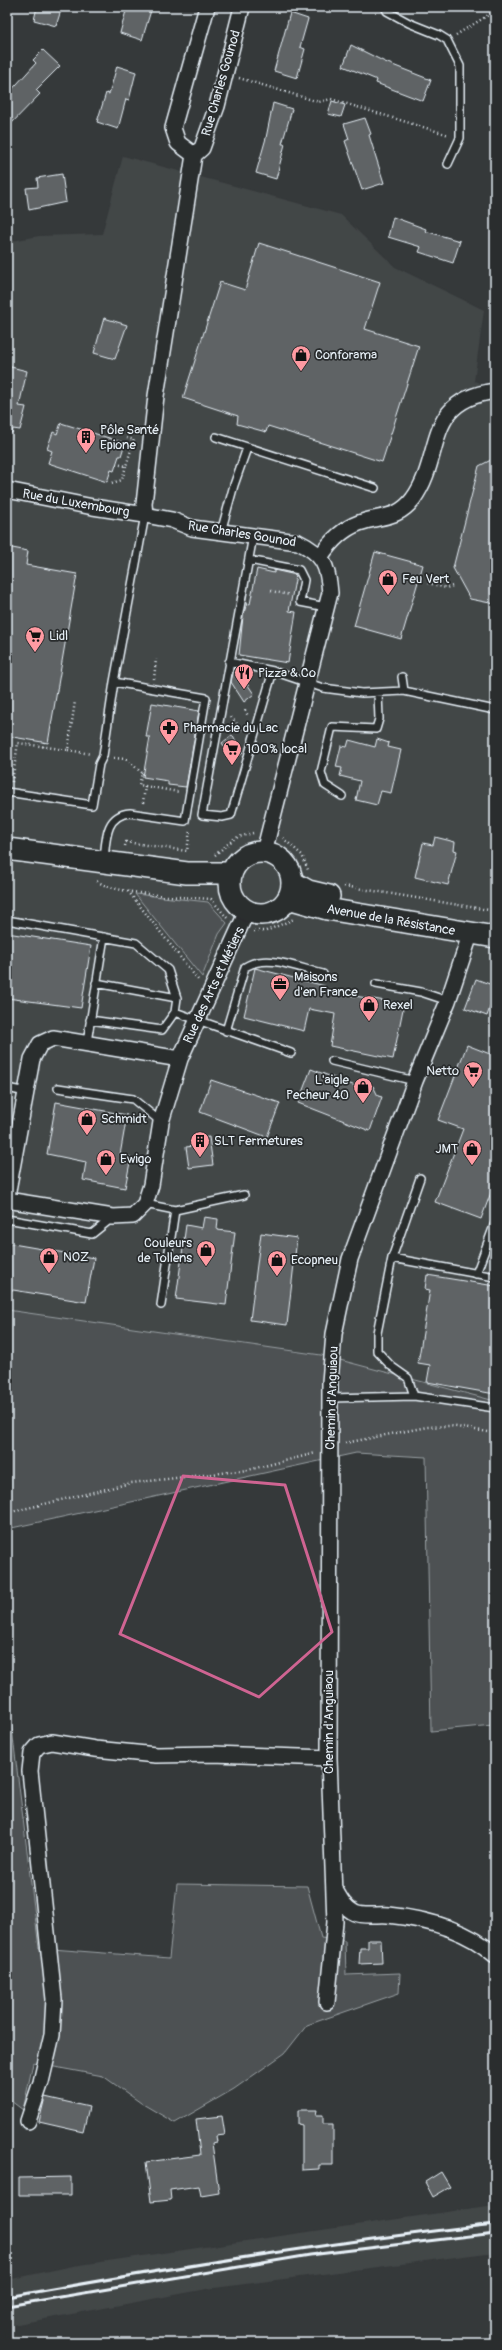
<svg xmlns="http://www.w3.org/2000/svg" width="502" height="2350" viewBox="0 0 502 2350" font-family="Pangolin,sans-serif">
<style>
.built{fill:#424647}
.green{fill:#4d5152;stroke:#9aa1a5}
.building{fill:#5f6365;stroke:#e8f1f8}
.lines{fill:none;stroke-linecap:round;stroke-linejoin:round}
.service-casing{stroke:#e8f1f8;stroke-width:10}
.minor-casing{stroke:#e8f1f8;stroke-width:18}
.secondary-casing{stroke:#e8f1f8;stroke-width:24}
.path{stroke:#e8f1f8;stroke-width:2.5;stroke-dasharray:1 3;stroke-linecap:butt}
.service{stroke:#2a2d2e;stroke-width:7}
.minor{stroke:#2a2d2e;stroke-width:15}
.secondary{stroke:#2a2d2e;stroke-width:21}
.rail{stroke:#e8f1f8;stroke-width:3}
.marked{fill:none;stroke:#cf6492;stroke-width:3;stroke-linejoin:round}
.labels{text-anchor:middle;dominant-baseline:central;stroke-width:3.5;stroke-linejoin:round;paint-order:stroke}
.street-label{font-size:13px;fill:#e8f1f8;stroke:#2a2d2e}
.poi-label{font-size:13px;fill:#e8f1f8;stroke:#2a2d2e;text-anchor:start}
</style>
<rect width="100%" height="100%" fill="#35393a"/>
<filter id="ink" filterUnits="userSpaceOnUse"><feTurbulence type="fractalNoise" baseFrequency=".025" numOctaves="2"/><feDisplacementMap in="SourceGraphic" scale="8" xChannelSelector="R" yChannelSelector="G"/><feConvolveMatrix kernelMatrix="1 2 1 2 8 2 1 2 1" color-interpolation-filters="sRGB"/></filter>
<g filter="url(#ink)">
<path class="built" d="M123,156L341,215L395,267L484,310L474,381L495,389V1401L321,1355L7,1310V242L39,236L102,234Z
M495,2205V2252L207,2289L7,2326V2280L73,2266Z"/>
<path class="green" d="M135,894L208,902L227,923L219,934L202,977Z
M7,1310L321,1355L495,1401V1718L493,1725L431,1731L426,1457L356,1453L7,1529Z
M7,1689L39,1948L169,1958L177,1884L307,1886L321,1938L345,1941L346,1975L400,1973L399,1993L307,2025L285,2053L234,2089L175,2123L141,2103L103,2076L33,2063L23,2110L7,2098Z"/>
<path class="building" d="M37,7H62L56,26L34,20Z
M127,7H152L142,40L120,33Z
M290,13L308,19L300,47L305,49L297,78L274,71Z
M351,45L385,62L431,80L423,101L376,83L377,80L343,66Z
M43,50L60,66L36,90L40,94L7,128V95L36,63L33,60Z
M117,66L136,72L129,100L126,99L118,129L97,122L106,93L109,94Z
M332,101L345,105L341,117L328,114Z
M273,103L292,109L282,144H285L276,179L256,173L266,138Z
M365,118L371,134L369,135L384,183L362,190L345,141L349,139L344,124Z
M62,174L66,202L29,210L26,188L38,187L37,178Z
M393,217L426,229L425,231L460,241L453,263L419,252L421,247L388,237Z
M259,243L380,282L365,329L419,346L382,462L268,426L266,432L237,424L238,416L183,398L220,282L245,290Z
M104,318L127,325L115,359L94,353Z
M7,366L27,371L19,406L26,407L20,430L13,429L12,433L7,432Z
M61,423L125,443L121,456H119L114,471L111,470L107,482L48,463L52,451L47,449L53,432L57,434Z
M495,458V604L470,599L453,568L479,466Z
M7,547L28,551L26,565L77,574L48,743L7,736Z
M375,552L423,565L401,639L354,626Z
M257,569L274,573V570L296,575L289,611L296,612L288,663L239,655L243,616L247,603L250,604Z
M234,668L237,669L254,694L244,702L231,682Z
M152,703L199,711L186,787L168,785V781L143,777L150,737H146Z
M232,735L243,753L233,760L222,743Z
M377,739L389,743L388,747L401,750L391,793L381,791L377,805L356,800L360,781L340,776L342,768L336,767L341,746L347,747L349,740L375,747Z
M435,837L455,842L454,850L457,851L448,885L415,877L423,843L433,845Z
M7,933L91,946L81,1008L7,998Z
M255,968L325,986L324,991L404,1004L393,1059L330,1046L335,1014L309,1009L304,1031L244,1016Z
M476,979L495,986V993L487,1016L465,1008Z
M467,1045L495,1056V1182L481,1219L435,1202L463,1129L438,1120Z
M311,1069L366,1090L373,1086L378,1096L382,1097L370,1131L298,1103Z
M211,1080L280,1103L267,1137L200,1112Z
M56,1102L127,1115L120,1155L131,1157L125,1188L83,1180L86,1162L47,1154Z
M209,1137L213,1165L189,1168L186,1147L194,1146L193,1139Z
M204,1217L218,1219L217,1230L235,1232L226,1305L176,1299L186,1225L202,1228Z
M261,1233L297,1238L287,1325L250,1320Z
M7,1243L94,1258L86,1302L7,1289Z
M427,1275L495,1286V1394L427,1382L430,1365L418,1363L430,1290L425,1289Z
M368,1940H381L382,1963L359,1964L360,1948H368Z
M45,2097L89,2107L83,2132L39,2122Z
M298,2110H317L316,2115H323V2124H333V2165H319V2169L302,2170V2125L298,2124Z
M222,2116L225,2135L216,2136L217,2142L212,2143L219,2193L201,2196L199,2186L170,2190L171,2200L151,2202L146,2162L200,2155L196,2119Z
M441,2172L450,2187L433,2197L425,2182Z
M71,2177V2195H19V2178Z"/>
<g class="lines">
<g class="service-casing">
<path id="service" d="M385,7L387,11L409,23L439,35L447,40L460,66V138L448,164
M216,437L375,488
M221,532L234,485L247,448
M253,536L202,815L222,817L231,815L273,671
M249,560L299,570L304,580L300,602L326,607
M229,662L273,671L323,688L362,693L404,691L495,710
M402,677L404,691
M7,792L92,805L99,764L103,756L114,682L145,515
M342,796L325,785L321,772L332,727L376,729L379,719L378,693
M104,860C106,840 105,815 130,813L185,821L206,698L114,682
M7,920L136,943L168,970L177,998L175,1012L291,1053
M96,983L177,998
M376,984L421,992L448,1001
M90,1020L162,1030L175,1012
M226,1031L245,967C268,953 298,968 323,974
M87,1042L104,937
M332,1061L415,1081
M7,1088L26,1092
M58,1088L133,1099L161,1122
M145,1204L175,1210L244,1195
M7,1219L92,1234L112,1218
M392,1258L495,1277
M476,1274L495,1223
M161,1305L175,1210
M414,1396L408,1378L391,1366L377,1351V1333L392,1258L420,1178
M330,1398L414,1396L495,1408"/>
</g>
<g class="minor-casing">
<path id="minor" d="M242,7L217,106L202,148L194,155L156,396L144,504L145,515L172,520L192,528L298,542C323,554 328,565 330,593L264,852
M194,155L178,143L173,128L207,7
M7,490L93,507L145,515
M321,556C330,542 343,529 359,523C380,515 397,520 413,499C445,455 422,401 495,391
M7,1196L32,1059L40,1044L53,1038L180,1059
M7,1200L113,1217L133,1216L145,1204L151,1185L161,1122L180,1059L247,911
M334,1888C339,1897 344,1908 355,1913C363,1917 379,1914 388,1915C426,1919 466,1929 495,1955
M327,2002L335,1922L329,1758L330,1382L334,1334L350,1259L415,1081L448,1001L470,935
M28,2121L41,2082L52,2035L54,1999L30,1771L32,1753L39,1745L52,1742L95,1749L156,1755L213,1754L329,1758"/>
</g>
<g class="secondary-casing">
<path id="secondary" d="M7,849L187,873H231
M230 883a31 31 0 1 1 62 0a31 31 0 1 1-62 0Z
M292,882L308,891L329,896
M288,898L327,909L495,937"/>
</g>
<path class="path" d="M456,35L495,11
M239,78L319,102L331,99L449,135
M116,464L126,466L134,440L127,438
M112,483L122,480L126,466
M428,583L446,588L453,586
M271,591L290,595
M494,633H495
M154,679L156,659
M245,710L248,716
M231,717L243,731
M43,747L44,742
M68,750L91,754
M114,758L126,759L142,773
M143,774L142,773L139,785L179,792
M12,782L18,743L68,750L75,701
M143,803L145,786
M7,816L9,802
M283,838L302,855L308,870
M125,846L126,842L187,851L190,830
M215,855L235,838L253,833
M97,881C116,895 186,897 211,899L228,919
M344,886L495,911
M128,891L199,981
M254,931H266L294,919
M345,1443L427,1427L450,1426L495,1433
M7,1513L131,1483L248,1470L316,1453"/>
<use href="#service" class="service"/>
<use href="#minor" class="minor"/>
<use href="#secondary" class="secondary"/>
<path class="rail" d="M7,2297C169,2268 331,2242 495,2224
M7,2306L310,2255L495,2233"/>
</g>
</g>
<path class="marked" d="M183,1476L285,1485L332,1632L259,1697L120,1634Z"/>
<defs>
<g id="shop-pin" transform="scale(1)"><path d="M0 17L-7.5 6A9.5 9.5 0 1 1 7.5 6Z" fill="#ff9aa2" stroke="#2a2d2e"/><path d="M-5-2.5h2.3a2.7 3.5 0 0 1 5.4 0H5L5.5 6h-11ZM-1.5-2.5h3a1.5 2.3 0 0 0-3 0Z" fill="#111"/></g>
<g id="building-pin" transform="scale(1)"><path d="M0 17L-7.5 6A9.5 9.5 0 1 1 7.5 6Z" fill="#ff9aa2" stroke="#2a2d2e"/><path d="M-4-6H4V6H1V3H-1V6H-4ZM-2.5-4.3h1.7v1.8h-1.7ZM.8-4.3h1.7v1.8H.8ZM-2.5-1h1.7V.8h-1.7ZM.8-1h1.7V.8H.8Z" fill="#111"/></g>
<g id="supermarket-pin" transform="scale(1)"><path d="M0 17L-7.5 6A9.5 9.5 0 1 1 7.5 6Z" fill="#ff9aa2" stroke="#2a2d2e"/><path d="M-6-5.5h2.5l.6 2H6L4.5 2H-2.5L-4.4-4H-6ZM-1.5 3.2a1.3 1.3 0 1 0 .1 0ZM3 3.2a1.3 1.3 0 1 0 .1 0Z" fill="#111"/></g>
<g id="restaurant-pin" transform="scale(1)"><path d="M0 17L-7.5 6A9.5 9.5 0 1 1 7.5 6Z" fill="#ff9aa2" stroke="#2a2d2e"/><path d="M-5-6h1v4h1v-4h1v4h1v-4h1v5L-1.5 .5V6h-2V.5L-5-1ZM5-6V6H3V1.5H1.5Q1.5-4 5-6Z" fill="#111"/></g>
<g id="pharmacy-pin" transform="scale(1)"><path d="M0 17L-7.5 6A9.5 9.5 0 1 1 7.5 6Z" fill="#ff9aa2" stroke="#2a2d2e"/><path d="M-2-6h4v4h4v4h-4v4h-4v-4h-4v-4h4Z" fill="#111"/></g>
<g id="office-pin" transform="scale(1)"><path d="M0 17L-7.5 6A9.5 9.5 0 1 1 7.5 6Z" fill="#ff9aa2" stroke="#2a2d2e"/><path d="M-6-3h4V-5.5h4V-3h4V5H-6ZM-1-4.5V-3h2v-1.5ZM-6 0V1H6V0Z" fill="#111"/></g>
</defs>
<g fill-rule="evenodd">
<use href="#shop-pin" x="301" y="355"/>
<use href="#building-pin" x="86" y="437"/>
<use href="#shop-pin" x="388" y="579"/>
<use href="#supermarket-pin" x="35" y="636"/>
<use href="#restaurant-pin" x="244" y="673"/>
<use href="#pharmacy-pin" x="169" y="728"/>
<use href="#supermarket-pin" x="232" y="749"/>
<use href="#office-pin" x="280" y="984"/>
<use href="#shop-pin" x="369" y="1005"/>
<use href="#supermarket-pin" x="473" y="1071"/>
<use href="#shop-pin" x="363" y="1087"/>
<use href="#shop-pin" x="87" y="1119"/>
<use href="#building-pin" x="200" y="1141"/>
<use href="#shop-pin" x="472" y="1149"/>
<use href="#shop-pin" x="106" y="1159"/>
<use href="#shop-pin" x="206" y="1250"/>
<use href="#shop-pin" x="49" y="1257"/>
<use href="#shop-pin" x="277" y="1260"/>
</g>
<g class="labels">
<g class="street-label">
<text transform="translate(221 83) rotate(-74)">Rue Charles Gounod</text>
<text transform="translate(76 503) rotate(10)">Rue du Luxembourg</text>
<text transform="translate(242 534) rotate(9)">Rue Charles Gounod</text>
<text transform="translate(391 920) rotate(10)">Avenue de la Résistance</text>
<text transform="translate(214 985) rotate(-65)">Rue des Arts et Métiers</text>
<text transform="translate(332 1398) rotate(-88)">Chemin d'Anguiaou</text>
<text transform="translate(329 1722) rotate(-90)">Chemin d'Anguiaou</text>
</g>
<g class="poi-label">
<text x="315" y="355">Conforama</text>
<text x="100" y="430">Pôle Santé<tspan x="100" dy="15">Epione</tspan></text>
<text x="402" y="579">Feu Vert</text>
<text x="49" y="636">Lidl</text>
<text x="258" y="673">Pizza &amp; Co</text>
<text x="183" y="728">Pharmacie du Lac</text>
<text x="246" y="749">100% local</text>
<text x="294" y="977">Maisons<tspan x="294" dy="15">d'en France</tspan></text>
<text x="383" y="1005">Rexel</text>
<text x="459" y="1071" text-anchor="end">Netto</text>
<text x="349" y="1080" text-anchor="end">L'aigle<tspan x="349" dy="15">Pecheur 40</tspan></text>
<text x="101" y="1119">Schmidt</text>
<text x="214" y="1141">SLT Fermetures</text>
<text x="458" y="1149" text-anchor="end">JMT</text>
<text x="120" y="1159">Ewigo</text>
<text x="192" y="1243" text-anchor="end">Couleurs<tspan x="192" dy="15">de Tollens</tspan></text>
<text x="63" y="1257">NOZ</text>
<text x="291" y="1260">Ecopneu</text>
</g>
</g>
<rect width="502" height="2350" fill="none" stroke="#2a2d2e" stroke-width="24"/>
<rect x="12" y="12" width="478" height="2326" fill="none" stroke="#e8f1f8" stroke-width="1.5" filter="url(#ink)"/>
</svg>
